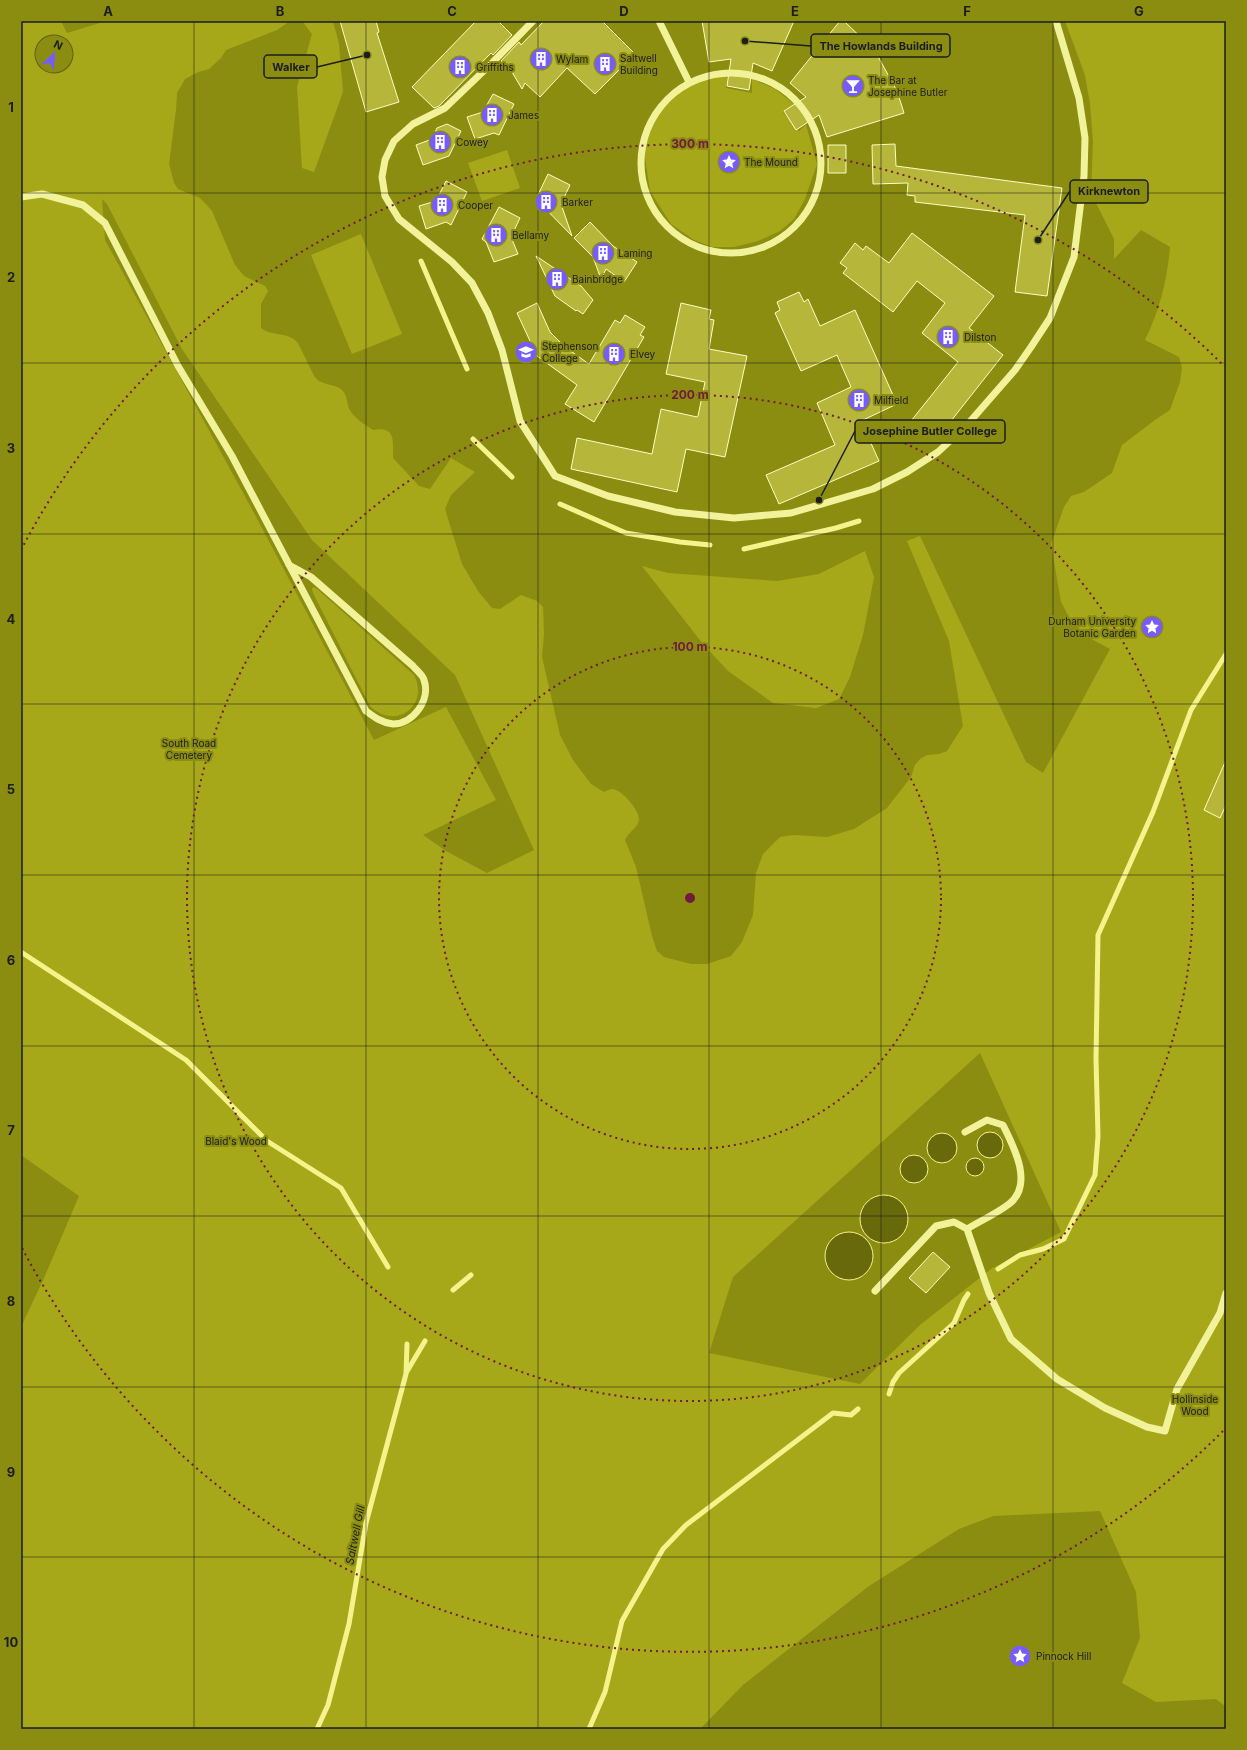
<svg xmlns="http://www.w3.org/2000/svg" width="1247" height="1750" viewBox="0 0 1247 1750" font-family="Inter,sans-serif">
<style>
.green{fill:#a7a819;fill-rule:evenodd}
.water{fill:#67690a;stroke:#f5f48c}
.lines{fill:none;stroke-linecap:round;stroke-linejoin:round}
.stream{stroke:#f5f48c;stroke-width:5}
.building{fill:#b6b73a;stroke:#fdfdc1}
.lane{stroke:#f2f29a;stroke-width:7}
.grid{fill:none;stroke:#1d1d1d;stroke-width:1;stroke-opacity:0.55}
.ring{fill:none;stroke:#701a3c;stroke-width:2;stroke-dasharray:2 4}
.labels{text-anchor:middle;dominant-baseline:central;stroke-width:4;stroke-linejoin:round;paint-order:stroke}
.poi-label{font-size:10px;fill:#1d1d1d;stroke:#8b8d11;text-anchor:start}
.park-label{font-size:10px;fill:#1d1d1a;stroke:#8b8d11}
.water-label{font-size:11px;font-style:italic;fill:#1d1d18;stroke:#8b8d11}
.centre{fill:#701a3c;stroke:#8b8d11;stroke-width:2}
.ring-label{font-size:12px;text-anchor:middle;font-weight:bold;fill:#701a3c;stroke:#8b8d11;stroke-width:4;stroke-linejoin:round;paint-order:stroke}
.leader{fill:none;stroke:#1d1d1d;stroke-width:1.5}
.callout-dot{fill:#1d1d1d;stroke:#8b8d11;stroke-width:1.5}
.callout{fill:#8b8d11;stroke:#1d1d1d;stroke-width:1.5}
.callout-label{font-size:11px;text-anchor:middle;font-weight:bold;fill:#1d1d1d}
.neatline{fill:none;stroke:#1d1d1d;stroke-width:1.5}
.grid-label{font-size:13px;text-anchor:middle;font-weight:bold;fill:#1d1d1d}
</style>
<rect width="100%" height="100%" fill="#8b8d11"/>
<path class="green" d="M21,21H61L67,33L106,21H290L277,30L226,50L221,58L209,69L198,72L185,79L177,93L176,110L169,164L174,183L178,189L200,198L212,211L235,265L244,276L265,286L268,291L261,304V328C270,336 287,332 296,341C300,345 310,369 315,377C321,386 335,383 342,390C348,395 346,405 351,412C356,419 365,425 373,430C396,426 393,441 393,458L419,486L430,489L451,458L475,472L451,495L445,509L462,564L478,591L492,608L500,609L521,595L537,601L543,607L544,634L542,657L560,735L573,760L591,784L604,792C606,791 610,789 613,789C622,790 640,811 639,820C638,828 628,832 625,840L636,867L652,936L657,951L664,957L691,964H707L731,956L742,942L753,915L756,873L763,854L780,837L794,835L827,837L854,829L887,808L911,777L915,765L920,759L927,755L939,754L947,751L963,726L949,641L907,541L920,536L1026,762L1043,773L1110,649L1086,636L1070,619L1061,602L1051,544L1064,507L1071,496L1084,492L1112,473L1122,445L1155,420L1170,410L1180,382L1182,368L1179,357L1145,340C1160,309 1167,281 1170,247L1141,230L1114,259V239L1091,193L1093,142L1090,104L1085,75L1065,21H1226V1707L1216,1699L1156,1702L1122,1683L1140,1638L1136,1592L1100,1511L993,1516L959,1529L869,1586L743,1685L700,1729H21V1327L44,1278L79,1196L21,1155ZM42,42H66V66H42ZM102,199L107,204L182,349L312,540L455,675L534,850L487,873L446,851L423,835L496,800L446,707L374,740L254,513L105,240ZM980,1053L1061,1232L991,1269L920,1325L860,1384L709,1353L733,1277Z
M302,21H333L339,44L343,92L314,172L302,168L297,87L312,34Z
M723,76H728L726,88L752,93V79L775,89L795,105L783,112L799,131L806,125L817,164L805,199L794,219L780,231L758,241L734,247H712L694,240L671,224L650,191L644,150L657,114L681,92L699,81Z
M507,150L520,188L482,201L468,163Z
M361,234L402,334L352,354L311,255Z
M865,551L874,577L863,635L850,677L839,699L816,708L773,703L728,671L703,644L642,566L668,573L777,581L819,574Z
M313,587L316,588L414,675C430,706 395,731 370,706L314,595L312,590Z"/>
<path class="water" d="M977 1145a13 13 0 1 1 26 0a13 13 0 1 1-26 0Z
M927 1148a15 15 0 1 1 30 0a15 15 0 1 1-30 0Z
M900 1169a14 14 0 1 1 28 0a14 14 0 1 1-28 0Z
M966 1167a9 9 0 1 1 18 0a9 9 0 1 1-18 0Z
M860 1219a24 24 0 1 1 48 0a24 24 0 1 1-48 0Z
M825 1256a24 24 0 1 1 48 0a24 24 0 1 1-48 0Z"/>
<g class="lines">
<path class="stream" d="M421,261L467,369
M473,439L512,477
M560,504L626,533L680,542L710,545
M744,549L836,528L859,521
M21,952L186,1060L267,1141L341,1188L388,1267
M998,1269L1020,1255L1043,1249L1064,1239L1095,1175L1098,1136L1096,1059L1098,935L1153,812L1191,710L1226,654
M453,1290L471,1275
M406,1373L425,1341
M889,1394L893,1382L899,1373L954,1323L964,1300L968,1294
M317,1729L328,1705L349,1624L366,1523L406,1374L407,1344
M589,1729L605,1692L622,1621L663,1549L686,1525L833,1413L851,1415L858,1409"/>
</g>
<path class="building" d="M340,21H376L379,32L377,33L399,102L366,112Z
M476,21H498L512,35L493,55L491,53L439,106L434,108L412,87Z
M544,21H602L635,54L595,94L567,68L540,97L525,83L522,89L512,72L501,61L519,42L521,45Z
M702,21H794L772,71L753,63L749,90L727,86L731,59L709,62Z
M840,21H844L875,51L897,91L904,113L827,137L819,115L796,130L784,111L806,97L790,83Z
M493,94L514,104L499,135L494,133L475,139L467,117L483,112Z
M447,124L461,131L449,156L423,165L416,145L432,139L437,128Z
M895,144L896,166L1062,188L1047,296L1015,292L1025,215L915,202V196L907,195L908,183L873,184L872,145Z
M828,145H846V173H828Z
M548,174L570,185L561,204L572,236L536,199Z
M446,181L467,192L451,225L446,222L426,229L419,206L436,201Z
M499,207L520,218L511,237L518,254L494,262L486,242L482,239Z
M590,222L613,246L637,262L624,282L606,269L601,279L593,257L574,238Z
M912,233L994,296L969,328L1003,355L936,440L911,421L958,362L922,333L945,303L917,281L893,312L843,273L847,268L840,263L855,243L863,250L866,246L889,263Z
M536,256L581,286L593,300L583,314L577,310L576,311L555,296Z
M799,292L804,302L808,299L820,326L855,310L897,404L861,421L879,461L779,504L766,475L835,445L817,403L851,387L837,355L801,371L775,313L780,310L777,302Z
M537,303L550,332L565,347L589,364L615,320L620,323L625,315L645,327L640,335L644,337L594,422L565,404L577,385L537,356L517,313Z
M681,303L711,310L709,319L714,320L709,349L747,356L725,457L686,449L677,492L571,469L577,438L652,454L661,409L697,417L698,416L705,382L666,374Z
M1226,760V805L1220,818L1204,810Z
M933,1252L950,1267L926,1293L909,1278Z"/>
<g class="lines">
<path class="lane" d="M533,21L493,62L445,108L413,124L394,141L385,160L382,177L385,196L399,219L452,262L472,283L488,313L502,350L520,421L555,476L608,496L675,512L734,518L791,513L873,489L907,472L938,452L967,425L1015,370L1031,347L1050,318L1074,257L1084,176L1085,138L1079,98L1056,21
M659,21L689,82
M641 163a90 90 0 1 1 180 0a90 90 0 1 1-180 0Z
M21,197L42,194L83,205L105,223L178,366L232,456L366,711C374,717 382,723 393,724C413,724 431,700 424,680C423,675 416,670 413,666L311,577L289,565
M965,1132L987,1120L1003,1125C1014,1147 1034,1185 1009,1204C996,1214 980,1221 967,1229L989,1293L1011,1339L1057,1379L1105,1408L1147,1427L1165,1431L1177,1389L1220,1313L1226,1293
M875,1291L936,1226L954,1222L967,1229"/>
</g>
<path class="grid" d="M194,21V1729M366,21V1729M538,21V1729M709,21V1729M881,21V1729M1053,21V1729M21,193H1226M21,363H1226M21,534H1226M21,704H1226M21,875H1226M21,1046H1226M21,1216H1226M21,1387H1226M21,1557H1226"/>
<g class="ring">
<circle cx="690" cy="898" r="251"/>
<circle cx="690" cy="898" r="503"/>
<path d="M1223 1431A754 754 0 0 1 21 1246M21 550A754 754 0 0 1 1223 365"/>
</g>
<defs>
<g id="building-disc" transform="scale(1.15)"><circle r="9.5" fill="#765bff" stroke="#8b8d11"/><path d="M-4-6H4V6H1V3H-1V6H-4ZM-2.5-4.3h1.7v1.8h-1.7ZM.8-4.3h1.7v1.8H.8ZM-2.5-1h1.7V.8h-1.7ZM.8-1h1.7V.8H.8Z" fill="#fff"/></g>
<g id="bar-disc" transform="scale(1.15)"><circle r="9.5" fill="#765bff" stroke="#8b8d11"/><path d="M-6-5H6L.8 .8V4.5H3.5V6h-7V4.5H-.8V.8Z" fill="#fff"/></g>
<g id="sight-disc" transform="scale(1.15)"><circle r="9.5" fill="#765bff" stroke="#8b8d11"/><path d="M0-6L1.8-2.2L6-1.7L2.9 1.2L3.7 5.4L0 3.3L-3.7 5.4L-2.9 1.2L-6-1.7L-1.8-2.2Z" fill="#fff"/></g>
<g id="university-disc" transform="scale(1.15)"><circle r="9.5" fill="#765bff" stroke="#8b8d11"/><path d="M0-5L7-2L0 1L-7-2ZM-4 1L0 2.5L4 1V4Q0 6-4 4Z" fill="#fff"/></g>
</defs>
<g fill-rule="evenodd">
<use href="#building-disc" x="541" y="59"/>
<use href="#building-disc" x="605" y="64"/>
<use href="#building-disc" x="460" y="67"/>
<use href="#bar-disc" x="853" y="86"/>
<use href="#building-disc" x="492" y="115"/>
<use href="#building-disc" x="440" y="142"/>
<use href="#sight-disc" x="729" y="162"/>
<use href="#building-disc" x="546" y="202"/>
<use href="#building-disc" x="442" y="205"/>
<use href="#building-disc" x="496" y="235"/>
<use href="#building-disc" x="603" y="253"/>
<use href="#building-disc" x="557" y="279"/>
<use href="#building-disc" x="948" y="337"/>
<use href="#university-disc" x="526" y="352"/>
<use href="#building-disc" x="614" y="354"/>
<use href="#building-disc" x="859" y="400"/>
<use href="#sight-disc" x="1152" y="627"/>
<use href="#sight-disc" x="1020" y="1656"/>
</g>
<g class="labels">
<g class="poi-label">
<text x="620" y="58">Saltwell<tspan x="620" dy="12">Building</tspan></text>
<text x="556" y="59">Wylam</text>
<text x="476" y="67">Griffiths</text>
<text x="868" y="80">The Bar at<tspan x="868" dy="12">Josephine Butler</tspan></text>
<text x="508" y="115">James</text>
<text x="456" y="142">Cowey</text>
<text x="744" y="162">The Mound</text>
<text x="562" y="202">Barker</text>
<text x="458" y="205">Cooper</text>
<text x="512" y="235">Bellamy</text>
<text x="618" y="253">Laming</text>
<text x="572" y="279">Bainbridge</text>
<text x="964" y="337">Dilston</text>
<text x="542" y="346">Stephenson<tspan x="542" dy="12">College</tspan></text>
<text x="630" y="354">Elvey</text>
<text x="874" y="400">Milfield</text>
<text x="1136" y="621" text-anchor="end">Durham University<tspan x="1136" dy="12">Botanic Garden</tspan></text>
<text x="1036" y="1656">Pinnock Hill</text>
</g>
<g class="park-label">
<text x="189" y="743">South Road<tspan x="189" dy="12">Cemetery</tspan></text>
<text x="236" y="1141">Blaid's Wood</text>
<text x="1195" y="1399">Hollinside<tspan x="1195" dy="12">Wood</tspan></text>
</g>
<g class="water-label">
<text transform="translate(355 1535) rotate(-79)">Saltwell Gill</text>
</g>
</g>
<circle cx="690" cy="898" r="6" class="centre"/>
<g class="ring-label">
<text x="690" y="148">300 m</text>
<text x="690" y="399">200 m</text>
<text x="690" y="651">100 m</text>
</g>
<path class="leader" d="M745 41L811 46M367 55L317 67M1038 240L1070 191M819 500L855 431"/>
<g class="callout-dot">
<circle cx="745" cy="41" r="4"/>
<circle cx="367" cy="55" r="4"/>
<circle cx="1038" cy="240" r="4"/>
<circle cx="819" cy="500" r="4"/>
</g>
<g class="callout">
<rect x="811" y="34" width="139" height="23" rx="4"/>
<rect x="264" y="55" width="53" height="23" rx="4"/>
<rect x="1070" y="180" width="78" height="23" rx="4"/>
<rect x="855" y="420" width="150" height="23" rx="4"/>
</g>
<g class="callout-label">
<text x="881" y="50">The Howlands Building</text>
<text x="291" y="71">Walker</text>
<text x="1109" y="195">Kirknewton</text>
<text x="930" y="435">Josephine Butler College</text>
</g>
<rect width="1247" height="1750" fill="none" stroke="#8b8d11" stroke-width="44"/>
<g transform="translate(54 54) rotate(26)"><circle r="19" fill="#8b8d11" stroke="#5f6016"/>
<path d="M0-3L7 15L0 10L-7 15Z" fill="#765bff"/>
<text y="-6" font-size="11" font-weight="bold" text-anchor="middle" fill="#1d1d1d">N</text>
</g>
<rect x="22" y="22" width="1203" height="1706" class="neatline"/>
<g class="grid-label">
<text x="108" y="16">A</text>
<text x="280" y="16">B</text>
<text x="452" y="16">C</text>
<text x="624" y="16">D</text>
<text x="795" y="16">E</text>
<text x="967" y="16">F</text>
<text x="1139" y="16">G</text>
<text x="11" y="112">1</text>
<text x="11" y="282">2</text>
<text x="11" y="453">3</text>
<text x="11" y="624">4</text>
<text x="11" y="794">5</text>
<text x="11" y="965">6</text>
<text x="11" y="1135">7</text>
<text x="11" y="1306">8</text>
<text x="11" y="1477">9</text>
<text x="11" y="1647">10</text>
</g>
</svg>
